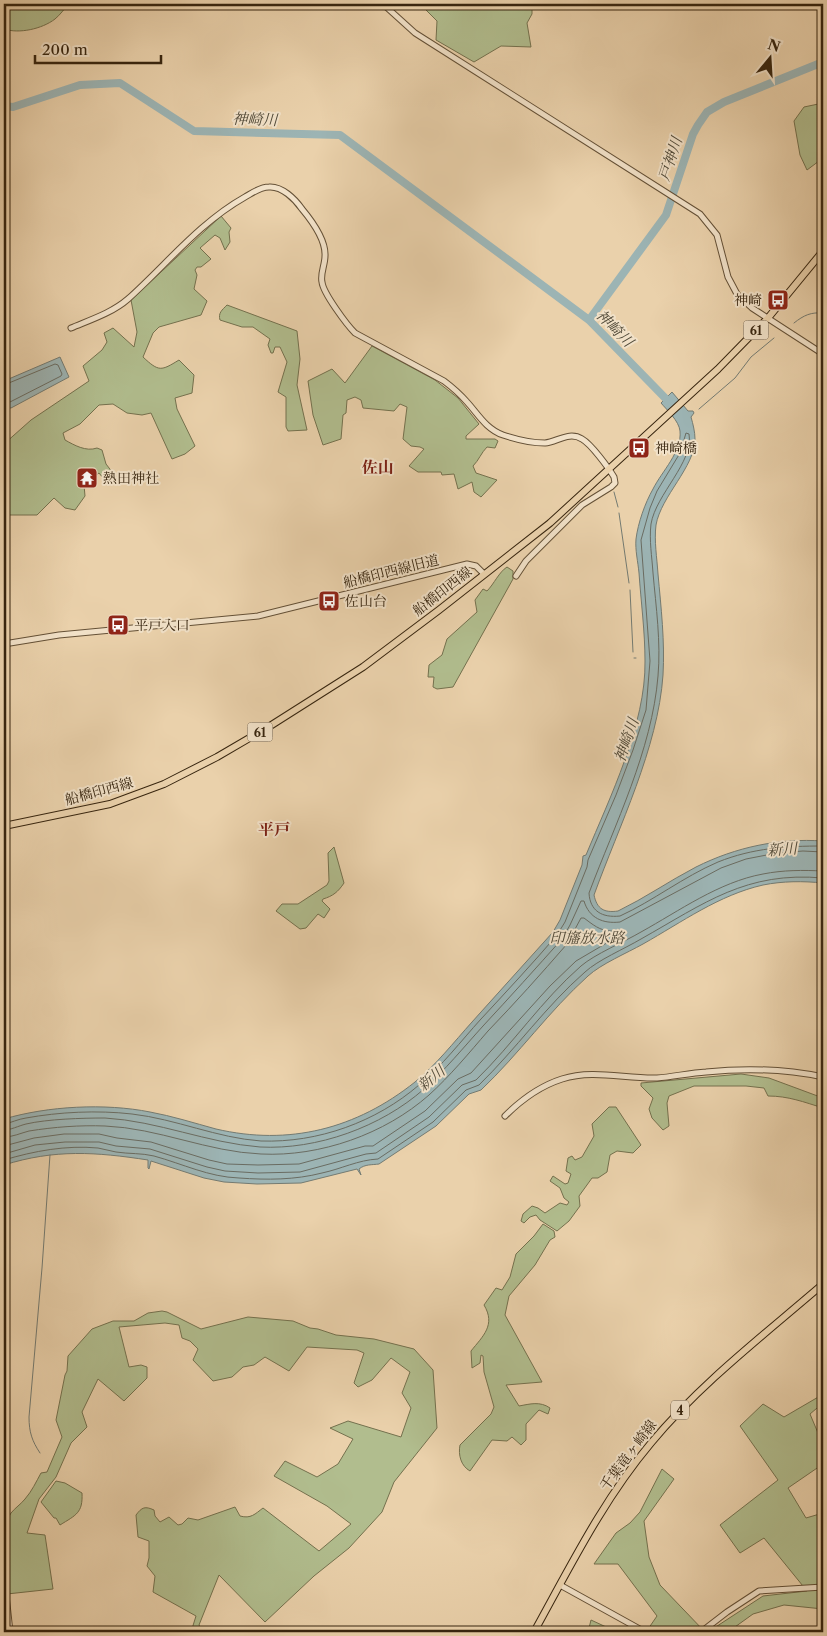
<svg xmlns="http://www.w3.org/2000/svg" width="827" height="1636" viewBox="0 0 827 1636" font-family="'Libre Caslon Text','Noto Serif JP',serif">
<style>
.green{fill:#b1bd8e;stroke:#74714e}
.water{fill:#9cb4b4;stroke:#747b72}
.lines{fill:none;stroke-linecap:round;stroke-linejoin:round}
.shore{stroke:#6a6c62;stroke-width:1}
.stream{stroke:#747b72;stroke-width:1}
.river{stroke:#9cb4b4;stroke-width:8}
.minor-casing{stroke:#645036;stroke-width:7}
.major-casing{stroke:#37250f;stroke-width:8}
.minor{stroke:#f1e1c8;stroke-width:5}
.major{stroke:#ead1ab;stroke-width:6}
.labels{text-anchor:middle;dominant-baseline:central;stroke-width:4;stroke-linejoin:round;paint-order:stroke}
.shield{fill:#f1e1c8;stroke:#6f5d46;stroke-width:1}
.shield-label{font-size:12px;font-weight:bold;fill:#37250f}
.poi-label{font-size:14px;fill:#37250f;stroke:#f1e1c8;text-anchor:start}
.street-label{font-size:14px;fill:#37250f;stroke:#f1e1c8}
.water-label{font-size:15px;font-style:italic;fill:#504938;stroke:#f1e1c8}
.quarter-label{font-size:16px;font-weight:bold;fill:#7a1f14;stroke:#f1e1c8}
</style>
<rect width="100%" height="100%" fill="#ead1ab"/>
<filter id="stains"><feTurbulence type="fractalNoise" baseFrequency=".004" numOctaves="4"/><feColorMatrix values="0 0 0 0 .2 0 0 0 0 .09 0 0 0 0 .02 0 0 0 .5 -.17"/></filter>
<radialGradient id="worn" r=".72"><stop offset=".6" stop-color="#630" stop-opacity="0"/><stop offset="1" stop-color="#630" stop-opacity=".3"/></radialGradient>
<path class="green" d="M4,4H69C64,9 60,15 55,19C42,29 19,34 4,29Z
M420,4H532V14L527,23L531,47L501,46L474,62L436,40L437,21Z
M823,103V158L807,170L800,155L794,121L804,107Z
M221,216L231,228L229,232L230,242L225,250L220,238L215,235L200,248L211,259L201,267H197L195,270L197,275L194,289L207,301L201,315L159,327L153,333L143,357C159,372 161,371 179,360L194,375L192,393L175,398L177,409L195,446L185,454L172,459L151,413L142,415L127,413L113,404L99,405L80,424L63,433L65,440C74,445 86,452 97,448L102,450L106,464L116,477L107,483L99,473L84,485L85,496L75,510L65,508L54,498L37,515H4V444L31,420L89,381L83,366L102,350L107,342L104,333L113,328L134,347L137,332L131,300Z
M227,305L297,331L300,359L297,385L307,430L288,431L286,427V397L278,392L287,362L280,347H275L273,353H271L268,345L270,339L253,327H242L220,320C218,313 222,310 227,305Z
M372,346L435,380L458,398L479,424L466,436V439H495L498,441L495,448L487,447C481,453 479,460 473,466L476,473L497,480L481,497L474,492L472,482L458,489L454,474L442,475L441,472H418L409,466L424,449L420,447L411,446L403,439L407,407L400,404L394,411L363,408L361,400L355,397L347,400L346,413L343,415L341,439L323,445L313,415L308,381L332,369L345,383Z
M507,567L513,571V579L453,687L437,689L433,687L434,677H428L429,665L442,655L447,639L477,612L475,600L483,589L487,591C494,584 499,572 507,567Z
M334,847L344,883C338,892 333,896 323,899L322,901L330,909L324,918L318,914L306,928L300,929L276,911L282,904H298L327,885L329,881L328,853Z
M741,1074L769,1078L823,1098V1108C804,1102 788,1096 768,1096L764,1088L746,1086H694L669,1096L667,1103L669,1126L663,1130L652,1118L649,1109L653,1098L641,1086V1083Z
M609,1107H616L641,1145L633,1153L617,1151L610,1155L607,1172L598,1178H592L579,1196L580,1206L569,1221L557,1231L540,1220L536,1215L530,1217L524,1223L521,1221L523,1214L532,1206L538,1208L545,1213L560,1203L567,1205L569,1202L564,1198L560,1188L550,1181L553,1176L565,1184L568,1183L571,1174L566,1171L568,1158L572,1156L575,1160L582,1157L594,1136L592,1124Z
M543,1224L554,1231L555,1237L550,1240L535,1265L509,1296L505,1315L542,1382L506,1385L519,1406C530,1404 540,1401 550,1408L548,1414L539,1410L526,1424V1440L521,1445L512,1437L507,1441L492,1440L470,1471C461,1466 458,1455 460,1445L491,1414L494,1407L484,1372L483,1356L481,1355L480,1363L472,1368L471,1351C483,1336 496,1325 484,1305L496,1288L502,1290L510,1277L516,1254L534,1236Z
M162,1311L167,1312L201,1329L248,1317L293,1321L310,1328L318,1329L336,1335L374,1339L414,1349L433,1370L437,1428L394,1482L382,1512L349,1548L314,1576L265,1622L219,1575L199,1625L203,1632H191L196,1616L153,1592L155,1576L147,1566L149,1558V1541L138,1537L136,1515C142,1507 145,1506 154,1510L155,1516L160,1522L169,1517L178,1525L182,1524L188,1518L198,1520L235,1507L240,1516C251,1519 255,1514 263,1508L319,1551L351,1524L327,1506L274,1476L285,1461L317,1477L338,1464L353,1439L330,1428L348,1421L401,1437L411,1408L402,1393L410,1372L391,1358L372,1380L358,1387L354,1383L364,1353L357,1350L307,1347L289,1371L265,1357L254,1365L243,1367L232,1377L213,1381L193,1360L198,1349L190,1341L182,1338L179,1325L165,1323L119,1327L129,1367L141,1365L147,1367V1378L124,1401L98,1379L82,1412L87,1427L71,1443L56,1477L39,1499L27,1533L45,1535L53,1589L7,1594C4,1577 1,1527 11,1513C15,1508 21,1504 25,1499C32,1491 36,1482 41,1473L47,1472L62,1437L56,1420L65,1375L67,1371L68,1356L92,1329L113,1321H134L148,1313Z
M820,1396L823,1399V1403L810,1414L818,1433L823,1430V1464L788,1488L806,1518L823,1513V1609L784,1605L753,1614L728,1632H708L763,1596L807,1591L764,1538L740,1553L720,1525L778,1480L740,1426L763,1404L784,1417Z
M662,1469L674,1479L644,1521L649,1557L660,1585L705,1632H646L657,1616L618,1564H594L616,1533L630,1523L640,1512Z
M56,1481L65,1483L82,1493C83,1513 76,1515 60,1525L56,1518H54L41,1502Z
M591,1620L617,1632H588Z"/>
<path class="water" d="M60,357L69,377L11,408H4V381Z
M672,392L688,411H693L694,413L691,417C693,424 695,432 695,439C695,467 661,496 656,525C654,541 657,558 658,574C661,607 665,642 663,675C658,748 619,826 594,895C597,909 604,913 618,911C645,898 669,881 696,867C736,847 779,838 823,841V883C803,881 783,881 763,885C719,895 682,922 643,944C627,953 601,964 588,976C549,1011 519,1054 481,1090L469,1094L436,1126L379,1164C372,1165 365,1164 359,1169L361,1175L357,1169L301,1183L257,1184L224,1182L204,1178L151,1161L149,1169L148,1168V1160C96,1152 55,1149 4,1165V1119C48,1106 105,1103 150,1112C172,1116 194,1123 216,1129C289,1146 356,1129 415,1082C436,1065 454,1042 472,1022C499,992 526,962 553,932L560,920L582,865L583,856L586,855C610,797 646,724 645,661C645,632 641,602 639,573C638,562 635,550 636,539C638,523 645,503 653,489C662,471 682,452 680,431C679,421 667,410 661,403Z"/>
<g class="lines">
<path class="shore" d="M4,385L55,364L58,365L62,374L61,376L10,402L4,403
M4,1124C11,1123 18,1119 26,1118C59,1112 97,1110 132,1114C176,1119 217,1138 261,1141C318,1143 376,1122 419,1085C442,1066 461,1041 481,1019C507,991 533,963 557,935L565,922L587,867L588,860L616,795L633,750L646,710L650,661L641,540L650,508L657,491L680,453L686,433L689,434C694,462 656,494 651,524C649,540 652,557 653,573C656,607 661,642 658,676C652,750 615,824 589,893C590,911 602,918 620,916C653,901 683,877 718,862C753,848 786,846 823,846
M4,1130C11,1130 18,1126 26,1124C48,1119 82,1118 105,1118C158,1121 207,1143 260,1147C317,1150 381,1127 424,1089C445,1070 464,1047 483,1026C510,997 536,968 562,939L570,925L581,901H584C589,918 603,924 620,922L721,868L746,859L777,853L803,851L823,852
M4,1137C13,1137 21,1133 29,1131C54,1127 80,1125 105,1126C158,1128 208,1152 261,1154C320,1157 385,1134 429,1095C450,1076 469,1053 488,1031C515,1003 541,974 567,944L581,918H584C592,924 600,931 611,931C616,931 619,929 623,931L622,934L576,961L550,986L471,1073L458,1079L425,1111L373,1146H365L299,1164L258,1165L227,1164L209,1160L151,1142L117,1138L99,1134H64L34,1138L4,1146
M4,1154L35,1145L65,1142H99L116,1146L150,1149L207,1167L225,1171L258,1173L300,1172L366,1154L376,1153L429,1117L462,1085L476,1080C513,1044 542,1000 581,966C595,954 624,942 641,932C679,911 719,882 763,874C783,870 803,870 823,871
M4,1160C34,1151 66,1145 98,1148C104,1149 110,1151 116,1152C129,1154 142,1153 154,1156C183,1164 209,1177 239,1178C267,1180 295,1180 322,1173C341,1169 358,1160 378,1159L433,1122L466,1090L479,1085C516,1049 546,1006 585,972C598,960 624,949 641,939C705,903 746,871 823,878"/>
<path class="stream" d="M794,323C804,315 811,312 823,313
M699,409L735,378L751,357L774,338
M614,492L618,507
M619,513L629,583
M630,590L633,652
M634,658H636
M40,1453C32,1441 29,1432 29,1417L42,1268L50,1155"/>
<path class="river" d="M4,106L13,107L80,85L120,83L194,131L340,135L589,320L671,404
M589,320L666,215L693,134L698,125L707,112L724,102L823,62"/>
<g class="minor-casing">
<path id="minor" d="M383,4L415,33L700,214L717,235L728,277L737,294L752,308L823,354
M71,328C90,320 112,313 128,299C167,264 199,223 245,197C252,193 260,187 269,187C282,186 295,199 302,209C312,221 326,240 325,256C325,265 320,274 322,282C323,293 347,325 355,333L444,381C452,387 460,394 467,402C478,414 486,429 503,435C515,439 532,443 545,443C557,442 569,431 582,439C591,444 608,467 614,477L615,483L611,487L582,505L526,561L516,576
M4,644L59,635L258,616L467,564L476,566L484,574
M505,1116C521,1100 540,1086 562,1079C593,1069 625,1079 657,1078C673,1077 689,1073 706,1072C745,1068 785,1069 823,1077
M4,1523V1545
M4,1576L10,1632
M560,1585L645,1632
M701,1632L727,1612L759,1591L823,1587"/>
</g>
<g class="major-casing">
<path id="major" d="M4,826L110,804L164,784L217,757L270,726L363,667L439,610L550,523L718,369L768,318L823,251
M534,1632C570,1567 603,1500 651,1443C701,1383 764,1335 823,1284"/>
</g>
<use href="#minor" class="minor"/>
<use href="#major" class="major"/>
</g>
<defs>
<g id="bus-square" transform="scale(1.125)"><rect x="-9" y="-9" width="18" height="18" rx="4" fill="#8f2418" stroke="#f1e1c8"/><path d="M-5-6H5V4H4V6H2V4H-2V6H-4V4H-5ZM-3.5-4V0h7V-4ZM-3.5 1.2v1.5H-2V1.2ZM2 1.2v1.5H3.5V1.2Z" fill="#fff"/></g>
<g id="temple-square" transform="scale(1.125)"><rect x="-9" y="-9" width="18" height="18" rx="4" fill="#8f2418" stroke="#f1e1c8"/><path d="M0-6L5-2H3V0L6.5 2.5H4V6H1.5V3h-3V6H-4V2.5H-6.5L-3 0V-2H-5Z" fill="#fff"/></g>
</defs>
<g fill-rule="evenodd">
<use href="#bus-square" x="778" y="300"/>
<use href="#bus-square" x="639" y="448"/>
<use href="#temple-square" x="87" y="478"/>
<use href="#bus-square" x="329" y="601"/>
<use href="#bus-square" x="118" y="625"/>
</g>
<g class="labels">
<g class="shield">
<rect x="743.5" y="320.5" width="25" height="19" rx="4"/>
<rect x="247.5" y="722.5" width="25" height="19" rx="4"/>
<rect x="671" y="1400.5" width="18" height="19" rx="4"/>
</g>
<g class="shield-label">
<text x="756" y="330">61</text>
<text x="260" y="732">61</text>
<text x="680" y="1410">4</text>
</g>
<g class="poi-label">
<text x="762" y="300" text-anchor="end">神崎</text>
<text x="655" y="448">神崎橋</text>
<text x="103" y="478">熱田神社</text>
<text x="345" y="601">佐山台</text>
<text x="134" y="625">平戸入口</text>
</g>
<g class="street-label">
<text transform="translate(391 571) rotate(-14)">船橋印西線旧道</text>
<text transform="translate(442 591) rotate(-38)">船橋印西線</text>
<text transform="translate(99 791) rotate(-15)">船橋印西線</text>
<text transform="translate(628 1455) rotate(-53)">千葉竜ヶ崎線</text>
</g>
<g class="water-label">
<text transform="translate(255 119) rotate(2)">神崎川</text>
<text transform="translate(670 159) rotate(-72)">戸神川</text>
<text transform="translate(615 328) rotate(45)">神崎川</text>
<text transform="translate(626 740) rotate(-71)">神崎川</text>
<text transform="translate(782 849) rotate(-4)">新川</text>
<text x="587" y="937">印旛放水路</text>
<text transform="translate(431 1078) rotate(-40)">新川</text>
</g>
<g class="quarter-label">
<text x="378" y="467">佐山</text>
<text x="274" y="829">平戸</text>
</g>
</g>
<rect width="827" height="1636" fill="none" stroke="#ead1ab" stroke-width="20"/>
<rect x="5" y="5" width="817" height="1626" fill="none" stroke="#37250f" stroke-width="2.5"/>
<rect x="10" y="10" width="807" height="1616" fill="none" stroke="#37250f"/>
<g transform="translate(770 58) rotate(18)" stroke="#f1e1c8" stroke-width="4" paint-order="stroke">
<path d="M0-4L9 19L0 12L-9 19Z" fill="#37250f"/>
<text y="-8" font-size="14" font-weight="bold" text-anchor="middle" fill="#37250f">N</text>
</g>
<path d="M35 55v8h126v-8" fill="none" stroke="#37250f" stroke-width="2.5"/>
<text x="42" y="55" font-size="15" fill="#37250f" stroke="#f1e1c8" stroke-width="4" paint-order="stroke">200 m</text>
<rect width="100%" height="100%" filter="url(#stains)"/>
<rect width="100%" height="100%" fill="url(#worn)"/>
</svg>
